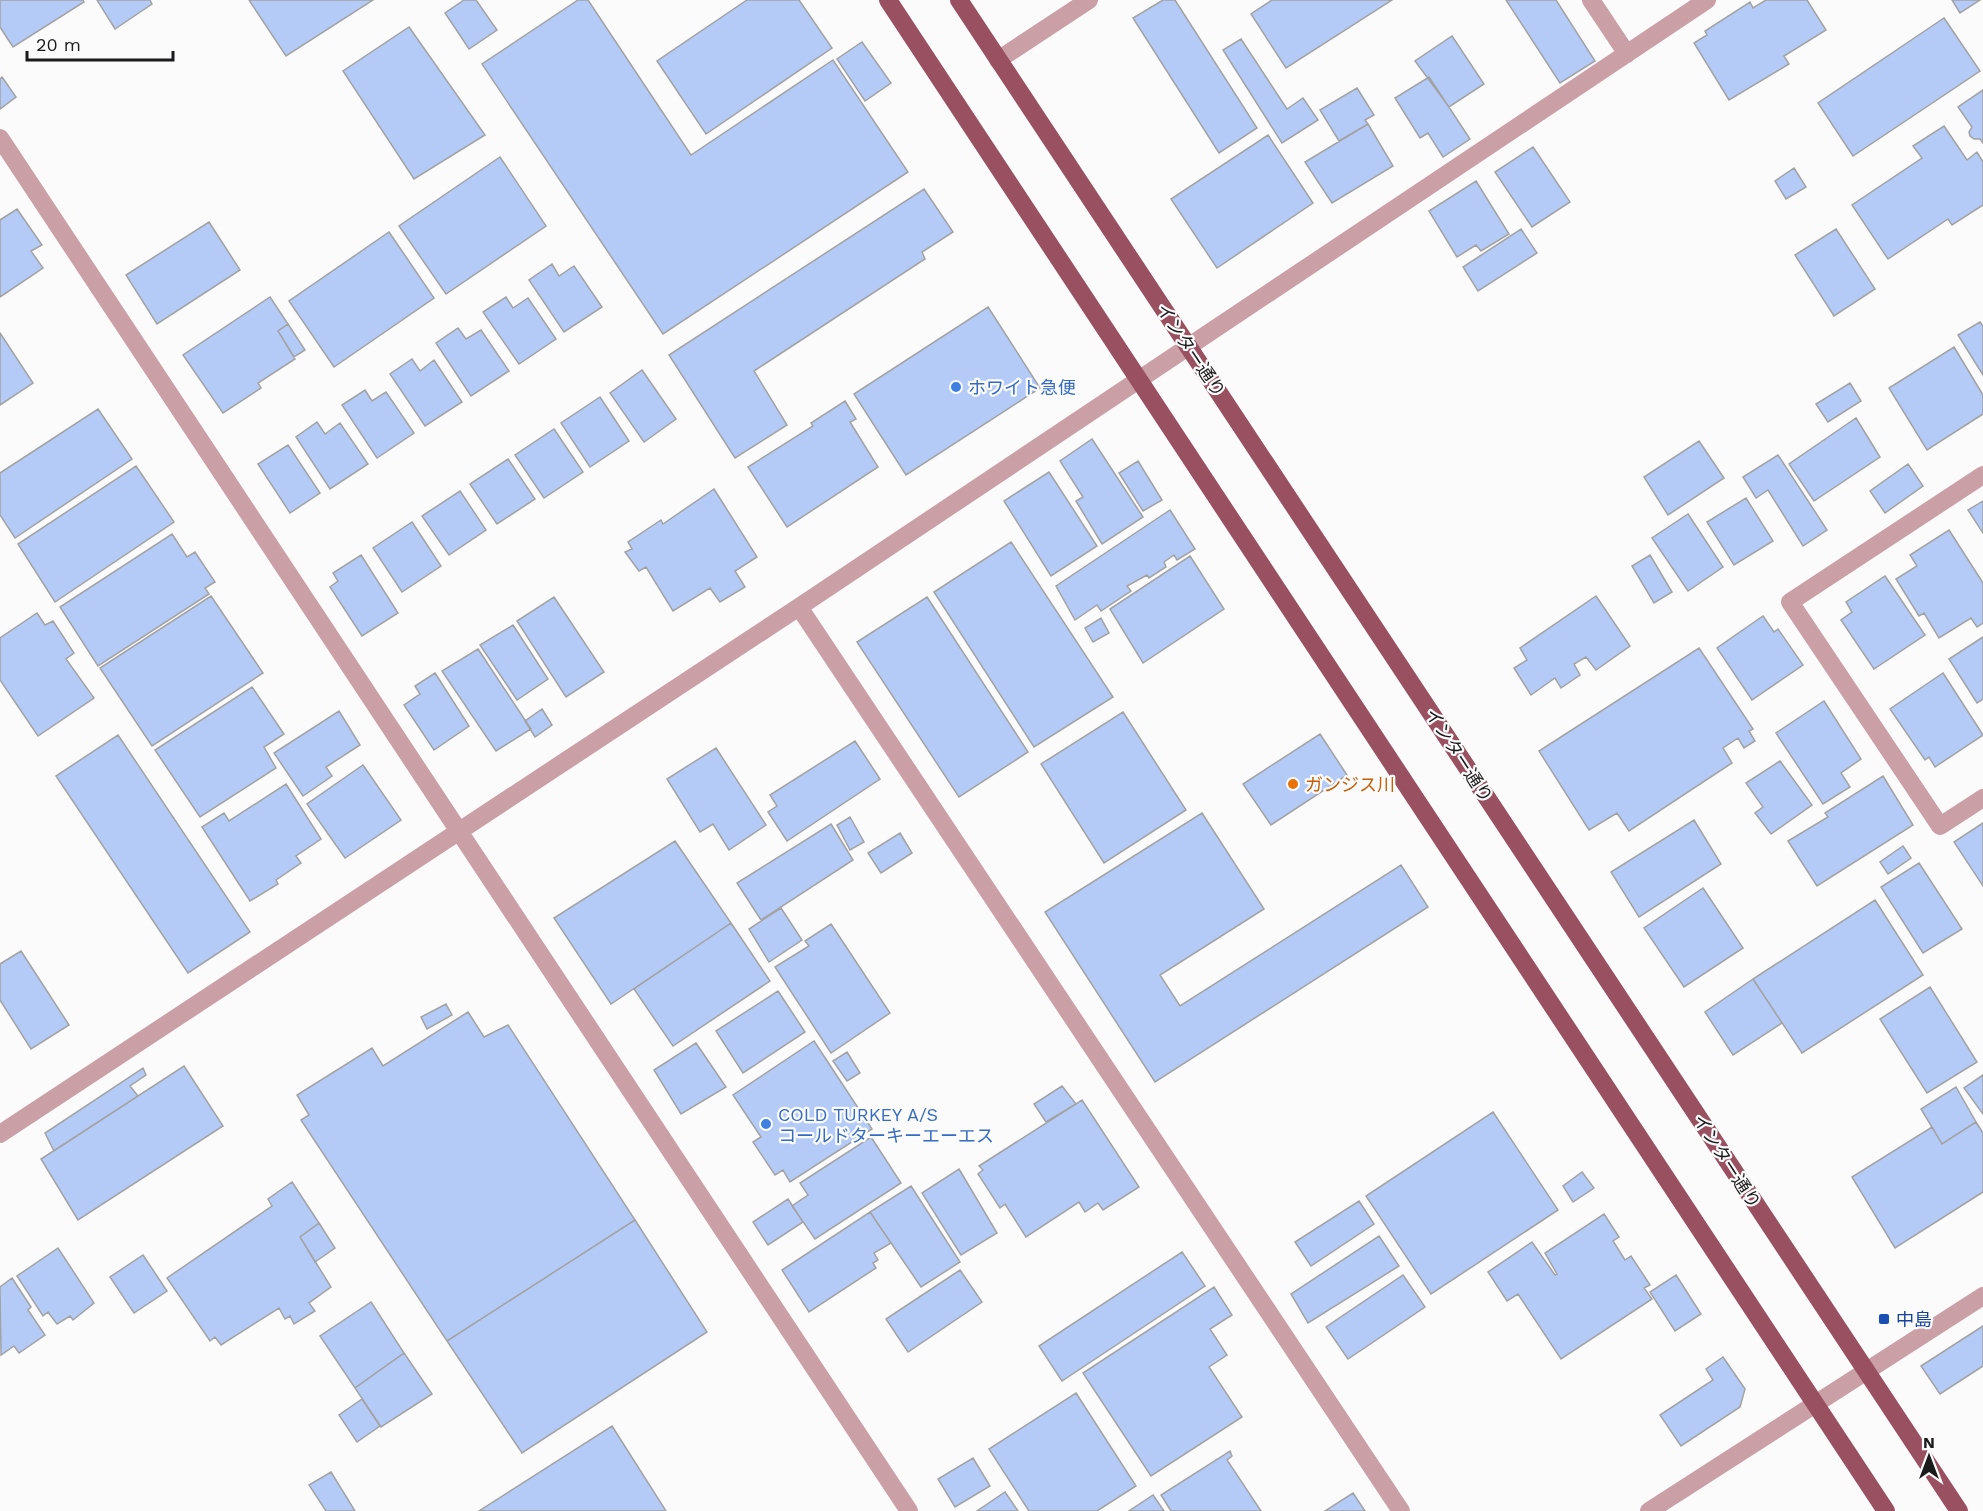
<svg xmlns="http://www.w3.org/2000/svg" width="1983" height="1511" viewBox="0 0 1983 1511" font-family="'Work Sans','Noto Sans JP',sans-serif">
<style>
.building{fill:#b4cbf8;stroke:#a2a2a3;stroke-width:1.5}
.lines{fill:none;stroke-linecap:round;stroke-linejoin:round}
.street{stroke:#ca9fa6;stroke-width:18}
.primary{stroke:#995061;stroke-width:18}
.shop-dot{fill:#3f7fe0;stroke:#fbfbfc;stroke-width:2}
.food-dot{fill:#e8710a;stroke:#fbfbfc;stroke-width:2}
.transit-dot{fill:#1a4fb4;stroke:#fbfbfc;stroke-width:2}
.labels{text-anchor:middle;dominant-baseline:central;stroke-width:4.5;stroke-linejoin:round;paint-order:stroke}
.street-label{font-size:18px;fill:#1b1b1c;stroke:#fbfbfc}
.shop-label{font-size:18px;fill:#366cbe;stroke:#fbfbfc;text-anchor:start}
.food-label{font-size:18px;fill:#c56008;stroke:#fbfbfc;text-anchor:start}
.transit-label{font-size:18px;fill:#164399;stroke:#fbfbfc;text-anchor:start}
</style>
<rect width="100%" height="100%" fill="#fbfbfc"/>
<path class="building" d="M0,0H83L84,2L13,47L0,27Z
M97,0H150L152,4L115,29Z
M249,0H373L286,56Z
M464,0H476L497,30L469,49L445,13Z
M578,0H588L691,155L833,60L908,172L663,334L482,64Z
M747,0H799L832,48L706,134L657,61Z
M1163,0H1175L1257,128L1219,153L1133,18Z
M1272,0H1392L1286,68L1251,14Z
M1506,0H1556L1595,61L1560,83Z
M1766,0H1807L1826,30L1784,56L1789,64L1729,100L1694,43L1707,35L1705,31L1750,2L1753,8Z
M1952,0H1980L1960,13Z
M1944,18L1980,71L1853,156L1818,103Z
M409,27L485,135L414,179L343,71Z
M1452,36L1484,84L1449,107L1415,61Z
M1241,39L1287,109L1303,98L1318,120L1282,143L1223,50Z
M862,42L891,83L865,101L837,59Z
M2,77L16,97L0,109V79Z
M1429,77L1470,139L1443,157L1428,133L1420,138L1395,98Z
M1357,88L1374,115L1365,120L1368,124L1339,141L1320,110Z
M1983,90V143L1980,139H1974L1970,136L1969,132L1972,127L1958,107Z
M1368,124L1393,166L1332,203L1305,162Z
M1944,126L1967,160L1977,152L1983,162V205L1952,225L1948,219L1888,259L1852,205L1922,158L1913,146Z
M1268,135L1313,203L1217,268L1171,199Z
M1533,147L1570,202L1532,227L1495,172Z
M500,157L546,226L446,294L399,226Z
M1794,168L1806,187L1786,199L1775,181Z
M1476,181L1509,234L1481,251L1476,245L1457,257L1429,211Z
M924,189L953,232L922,252L925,259L754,371L787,425L735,458L669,355Z
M17,209L42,245L31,251L43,268L0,297V220Z
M209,222L240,270L157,324L126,275Z
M1521,229L1537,253L1478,291L1463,267Z
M1836,229L1875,289L1834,316L1795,255Z
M389,232L434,298L334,367L289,301Z
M552,264L559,276L574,266L602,307L564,332L529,280Z
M270,297L288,324L278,331L295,359L258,383L261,388L223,413L183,355Z
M506,297L513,308L528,298L556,339L519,364L483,312Z
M988,307L1040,388L906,475L854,394Z
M1980,322L1983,326V375L1958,335Z
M288,324L305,350L294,357L278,331Z
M458,328L466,339L481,330L509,371L471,396L436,343Z
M0,333L33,383L0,405Z
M1954,347L1983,395V414L1927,450L1889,388Z
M412,359L420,371L434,360L462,402L425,426L390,374Z
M642,370L676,419L644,442L610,393Z
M1850,383L1861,401L1828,422L1816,404Z
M365,390L372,401L386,392L414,433L377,458L342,405Z
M600,397L629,441L590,467L561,423Z
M845,401L856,419L850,422L878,467L787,527L748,467L813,426L811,423Z
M98,409L132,459L15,538L0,515V473Z
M1856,418L1880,457L1814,501L1789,464Z
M317,422L325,434L340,423L368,464L330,489L296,437Z
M554,429L583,472L544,498L515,455Z
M1092,439L1143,517L1102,544L1076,501L1083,497L1060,461Z
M1699,441L1724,478L1668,515L1644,477Z
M288,445L320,493L290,513L258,464Z
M1778,455L1827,530L1803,546L1768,490L1756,498L1743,477Z
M508,459L535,499L497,524L470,484Z
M1138,461L1162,500L1143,511L1119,473Z
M1908,464L1923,486L1885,513L1870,491Z
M136,466L174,522L55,602L18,544Z
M1049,472L1097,546L1051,576L1004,501Z
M714,489L757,557L735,571L745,587L720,602L710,588L673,611L646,567L639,571L625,552L632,549L628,542L661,520L663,524Z
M460,491L486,530L449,555L422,516Z
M1746,498L1773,541L1734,565L1707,522Z
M1983,501V533L1968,510Z
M1170,510L1195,549L1177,560L1174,555L1164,562L1166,567L1149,578L1147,575L1127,586L1131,591L1101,611L1097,605L1075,620L1056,586Z
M1688,514L1723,567L1688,591L1652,538Z
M412,522L441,566L402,592L373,548Z
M1949,530L1983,583V623L1977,627L1971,618L1939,638L1924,613L1919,616L1896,579L1917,566L1910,555Z
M172,534L187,557L195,552L215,582L205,588L209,594L98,666L60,607Z
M1011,542L1113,697L1034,747L934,592Z
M361,555L398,613L362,636L330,587L338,581L333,573Z
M1650,555L1672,592L1654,603L1632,566Z
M1190,556L1224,609L1143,663L1110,609Z
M1885,576L1925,635L1874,669L1841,620L1852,612L1846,602Z
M211,596L263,673L152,746L100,668Z
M1596,596L1630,646L1596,670L1586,657L1574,664L1580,675L1561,688L1555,678L1531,695L1514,668L1527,660L1520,648Z
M554,597L604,672L566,697L517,621Z
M927,597L1028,752L959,797L857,642Z
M37,613L45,625L53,621L74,653L66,659L94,698L38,736L0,680V638Z
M1763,616L1774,632L1778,629L1803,665L1752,700L1717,648Z
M1101,618L1109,633L1093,642L1085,628Z
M513,625L548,679L517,700L480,645Z
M1983,637V699L1977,703L1949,659Z
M1699,648L1753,729L1749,731L1755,741L1744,748L1738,738L1723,748L1732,763L1629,831L1617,813L1589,830L1539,751Z
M478,649L531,729L496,751L442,671Z
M435,673L469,726L434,750L404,705L420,694L415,686Z
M1943,673L1983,735L1935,767L1929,757L1925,760L1890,709Z
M252,687L284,734L264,747L276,768L200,817L155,750Z
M1824,701L1861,759L1841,773L1850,787L1823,804L1776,733Z
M542,709L552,725L535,737L525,721Z
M339,711L360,745L326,767L332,776L303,796L274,753Z
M1123,712L1186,810L1104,863L1041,764Z
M1320,734L1347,775L1271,825L1243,784Z
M118,735L250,932L188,973L56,776Z
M855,741L880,779L787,841L768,812L777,806L770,795Z
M716,748L766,825L729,850L713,824L700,832L667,779Z
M1780,761L1812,805L1771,834L1755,813L1763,807L1746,783Z
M363,765L401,820L345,858L307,804Z
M1883,776L1913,825L1817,886L1788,841L1828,817L1825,813Z
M286,784L321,839L296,856L301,863L276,880L278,884L250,901L202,827L224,813L229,821Z
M1202,813L1264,909L1160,975L1180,1006L1401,865L1428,907L1155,1082L1045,912Z
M850,817L864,842L850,850L837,825Z
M1694,820L1721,864L1639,917L1611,872Z
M1983,823V886L1954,842Z
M831,824L853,860L761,920L737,883Z
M900,833L912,853L881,873L868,853Z
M675,841L731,923L611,1004L554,918Z
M1903,846L1911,858L1888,874L1880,862Z
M1919,863L1962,929L1923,953L1881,887Z
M1703,888L1743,948L1684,987L1644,928Z
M1875,900L1923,975L1802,1053L1753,979Z
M781,908L802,940L769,962L749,929Z
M731,923L770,981L673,1046L634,989Z
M831,924L890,1013L831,1053L775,967L809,946L805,941Z
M21,951L69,1025L31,1049L0,1000V964Z
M1753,979L1782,1023L1733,1055L1705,1012Z
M1930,987L1977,1062L1927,1093L1880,1019Z
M778,991L805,1032L743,1073L716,1031Z
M446,1004L452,1015L427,1029L421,1017Z
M468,1012L484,1037L508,1025L635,1220L447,1341L301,1120L309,1115L297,1095L372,1048L383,1066Z
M814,1041L872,1129L790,1182L783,1170L775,1175L753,1142L761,1137L733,1095Z
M696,1043L726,1087L681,1114L654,1070Z
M847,1052L860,1073L847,1081L833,1061Z
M184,1066L223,1126L78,1220L41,1159Z
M143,1068L146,1075L130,1086L138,1096L54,1151L45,1133Z
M1983,1075V1114L1964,1088Z
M1062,1086L1076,1104L1046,1122L1034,1104Z
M1956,1087L1976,1122L1942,1144L1921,1109Z
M1082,1100L1139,1187L1103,1210L1098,1203L1085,1212L1079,1202L1026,1237L1005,1204L1000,1208L978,1174L983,1170L979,1166Z
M1493,1112L1558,1210L1431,1294L1366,1196Z
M1976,1122L1983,1133V1192L1895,1248L1852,1177L1932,1127L1942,1144Z
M871,1137L901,1183L815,1239L792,1206L808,1195L800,1183Z
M959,1169L997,1233L961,1255L922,1193Z
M1582,1172L1594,1188L1573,1202L1563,1186Z
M292,1182L319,1223L300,1237L331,1287L309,1303L315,1311L294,1324L290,1316L285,1319L279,1308L221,1345L215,1337L210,1341L167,1278L272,1206L268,1199Z
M911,1186L960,1262L921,1287L870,1212Z
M788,1199L803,1222L768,1245L753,1222Z
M1359,1201L1374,1224L1311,1266L1295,1242Z
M870,1212L891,1243L874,1253L878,1260L873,1263L876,1268L809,1312L782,1270Z
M1604,1214L1619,1237L1613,1241L1625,1260L1631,1256L1650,1285L1644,1288L1652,1299L1561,1359L1518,1294L1507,1301L1488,1272L1532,1242L1555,1275L1557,1274L1545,1253Z
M635,1220L707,1332L522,1453L447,1341Z
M319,1223L335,1248L315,1262L300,1237Z
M1379,1236L1399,1266L1308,1323L1291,1294Z
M58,1248L94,1303L73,1320L70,1316L57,1324L48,1312L43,1316L17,1276Z
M1182,1252L1205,1286L1062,1381L1039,1346Z
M143,1255L167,1291L134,1313L110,1277Z
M960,1270L982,1302L908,1352L886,1319Z
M1403,1275L1425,1307L1348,1359L1326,1327Z
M1676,1275L1701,1314L1675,1331L1650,1292Z
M12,1278L31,1307L28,1310L45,1335L19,1353L14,1346L1,1355L0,1287Z
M1214,1287L1232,1315L1210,1329L1227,1355L1209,1367L1242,1417L1151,1476L1083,1373Z
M371,1302L404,1353L355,1388L320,1336Z
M1983,1326V1366L1940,1394L1921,1366Z
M404,1353L432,1394L381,1427L355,1388Z
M1723,1357L1745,1389L1740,1407L1681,1446L1660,1415L1713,1380L1706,1369Z
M1076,1393L1136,1486L1097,1511H1029L989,1449Z
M362,1399L380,1426L357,1442L339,1415Z
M612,1426L666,1511H479Z
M1230,1451L1232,1456L1227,1460L1261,1511H1171L1161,1495Z
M973,1458L990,1486L955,1507L938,1479Z
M331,1472L355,1511H326L309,1485Z
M1005,1492L1018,1511H977Z
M1353,1493L1365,1511H1325Z
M1153,1495L1164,1511H1129Z"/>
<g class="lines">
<path class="street" d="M1591,0L1627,54
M998,60L1089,0
M0,138L909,1511
M1983,475L1790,602L1940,826L1983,798
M799,607L1401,1511
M0,1134L799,607L1707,0
M1649,1511L1983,1296"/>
<path class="primary" d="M888,0L1886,1511
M959,0L1959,1511"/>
</g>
<g class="shop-dot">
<circle cx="956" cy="387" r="6"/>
<circle cx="766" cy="1124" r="6"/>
</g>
<circle class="food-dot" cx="1293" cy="784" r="6"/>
<rect class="transit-dot" x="1878" y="1313" width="12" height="12" rx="3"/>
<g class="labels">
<g class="street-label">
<text transform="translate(1191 350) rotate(56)">インター通り</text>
<text transform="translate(1459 755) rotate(57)">インター通り</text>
<text transform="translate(1727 1161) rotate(57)">インター通り</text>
</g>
<g class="shop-label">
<text x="968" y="387">ホワイト急便</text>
<text x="778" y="1114">COLD TURKEY A/S<tspan x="778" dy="21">コールドターキーエーエス</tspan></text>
</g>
<g class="food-label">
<text x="1305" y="784">ガンジス川</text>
</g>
<g class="transit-label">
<text x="1896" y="1319">中島</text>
</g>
</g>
<g transform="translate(1929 1457)" stroke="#fbfbfc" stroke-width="4.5" paint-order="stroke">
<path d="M0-4.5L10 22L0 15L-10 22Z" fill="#1b1b1c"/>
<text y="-9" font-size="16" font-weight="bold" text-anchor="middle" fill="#1b1b1c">N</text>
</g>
<path d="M27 51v9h146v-9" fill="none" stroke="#1b1b1c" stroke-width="3"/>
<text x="36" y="51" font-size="18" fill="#1b1b1c" stroke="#fbfbfc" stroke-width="4.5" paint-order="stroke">20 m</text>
</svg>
